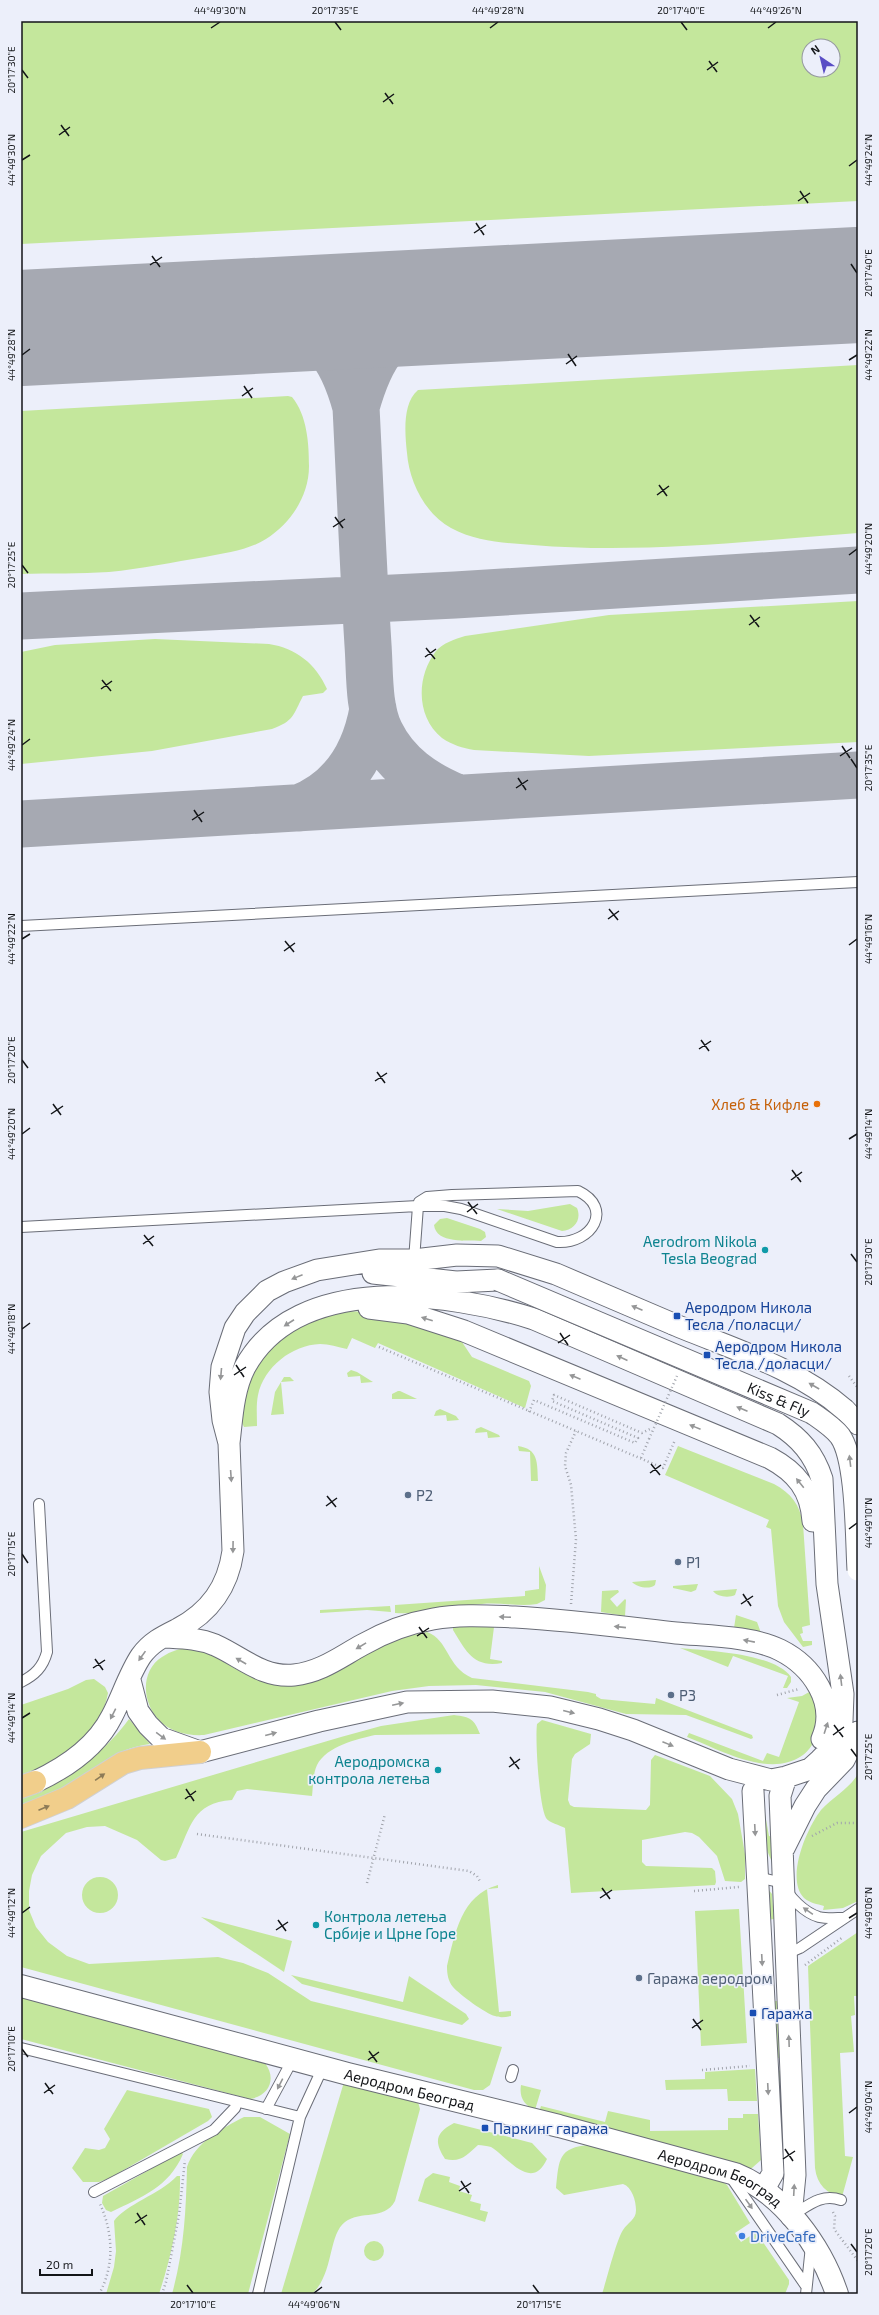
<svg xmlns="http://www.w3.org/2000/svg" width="879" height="2315" viewBox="0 0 879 2315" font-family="'Exo 2',sans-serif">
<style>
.green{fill:#c4e79c;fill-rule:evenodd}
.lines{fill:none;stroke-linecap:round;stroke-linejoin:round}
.taxiway{stroke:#a6a9b2;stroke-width:47}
.runway{stroke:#a6a9b2;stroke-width:116}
.lane-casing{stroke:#6a6d77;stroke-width:12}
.street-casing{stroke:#6a6d77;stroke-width:23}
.secondary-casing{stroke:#6a6d77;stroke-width:24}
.primary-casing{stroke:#d0d0d1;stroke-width:24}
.path{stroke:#a1a4ac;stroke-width:2.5;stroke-dasharray:1 3;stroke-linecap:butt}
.lane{stroke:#fff;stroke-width:10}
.street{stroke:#fff;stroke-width:21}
.secondary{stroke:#fff;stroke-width:22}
.primary{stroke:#f1ce8b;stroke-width:22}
.street-bridge-casing{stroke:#6a6d77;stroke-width:23;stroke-linecap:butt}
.path-bridge{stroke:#a1a4ac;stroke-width:2.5;stroke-dasharray:1 3;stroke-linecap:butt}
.street-bridge{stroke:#fff;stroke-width:21}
.oneway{fill:#959697}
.oneway2{fill:#8d7b57}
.ticks{fill:none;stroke:#131518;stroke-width:1.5}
.food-dot{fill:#e8710a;stroke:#eceffa;stroke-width:1.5}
.culture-dot{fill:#0f9aa8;stroke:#eceffa;stroke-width:1.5}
.transit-dot{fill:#1a4fb4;stroke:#eceffa;stroke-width:1.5}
.service-dot{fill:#5c6f8a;stroke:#eceffa;stroke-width:1.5}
.shop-dot{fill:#3f7fe0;stroke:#eceffa;stroke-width:1.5}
.labels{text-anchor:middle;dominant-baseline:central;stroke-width:3.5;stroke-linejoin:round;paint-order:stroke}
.food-label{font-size:15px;fill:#c56008;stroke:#eceffa;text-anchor:end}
.culture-label{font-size:15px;fill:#0d838f;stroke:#eceffa;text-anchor:end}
.transit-label{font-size:15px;fill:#164399;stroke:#eceffa;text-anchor:start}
.street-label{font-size:15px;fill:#131518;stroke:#eceffa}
.service-label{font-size:15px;fill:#4e5e75;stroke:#eceffa;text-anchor:start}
.shop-label{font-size:15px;fill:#366cbe;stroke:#eceffa;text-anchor:start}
.neatline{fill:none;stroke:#131518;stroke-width:1.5}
.ticks-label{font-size:10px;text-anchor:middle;fill:#131518}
</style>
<rect width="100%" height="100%" fill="#eceffa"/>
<path class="green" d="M21,21H858V201L21,244ZM809,46H833V70H809Z
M858,365V533C750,541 641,554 533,545C505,543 477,542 451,528C425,514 409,481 407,453C405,435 402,403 418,390Z
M288,396L292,397C307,415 309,443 309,466C309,496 291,523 266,539C249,550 225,553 205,557C173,562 141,569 109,572C80,574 50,573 21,574V411Z
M858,601V742L589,756L474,750C463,748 452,745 442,738C416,717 416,677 436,651C443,643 455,639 465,636L609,615Z
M155,639L269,644C296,648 316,664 327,689L323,693L303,696C293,715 294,721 272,729L152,751L21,764V652L55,645Z
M570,1204L577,1208C582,1220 574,1230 562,1231L497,1209L528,1211Z
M447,1218L480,1229L485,1232L486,1237L481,1241C468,1240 436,1244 434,1225L440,1219Z
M347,1311L368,1312L458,1336L472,1357L529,1381L531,1386L525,1408L378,1343L375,1348L352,1338L347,1349C338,1347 329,1344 320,1344C292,1345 264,1367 258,1395C256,1405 257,1416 257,1426L244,1427C238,1416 242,1405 245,1394C256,1362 278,1332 310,1320C322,1315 335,1314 347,1311Z
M351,1370L357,1372L373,1382L361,1383L360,1376L348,1377L347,1373Z
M284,1377H290L294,1381L281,1382L284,1414L271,1415L275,1392Z
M398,1391H400L417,1399H392V1394Z
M440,1409L456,1416L459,1420L447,1421L446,1415L434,1416L436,1411Z
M481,1427L499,1435L500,1437L488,1438L487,1432L475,1433L476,1429Z
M518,1446C539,1449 537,1463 538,1481H531L530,1452L519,1451Z
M678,1446L774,1484C791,1493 800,1505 803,1524L810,1625L802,1627L803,1633L800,1634L803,1641H812V1645L803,1647L784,1622L778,1606L771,1529L766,1527L769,1520L665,1475Z
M539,1566L546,1585L545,1600L537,1604C520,1607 500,1602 482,1604C452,1606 425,1615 395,1613V1605L525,1596V1591L539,1589Z
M656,1580L655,1585C649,1590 637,1587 632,1582Z
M698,1584L696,1590L691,1592L673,1588V1586Z
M737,1589L735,1595C729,1598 717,1597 713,1591Z
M618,1590L619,1592L610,1599L617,1607L625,1599L626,1600L625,1616L601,1612L602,1591Z
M390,1606L391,1612L367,1610L320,1613V1610Z
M736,1615L757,1622L761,1633L734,1628Z
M458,1626H508L494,1627L490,1659L502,1661V1663C473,1668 466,1651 453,1630V1628Z
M427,1632C449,1640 446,1666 472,1678L588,1692L596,1694V1696L601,1699L655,1704L656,1698L752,1735L753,1738L751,1739L686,1715L626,1714L545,1692L476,1685L429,1686L392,1691L204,1735C188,1736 170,1732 159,1720C142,1703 140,1671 162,1657C204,1629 229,1679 268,1679C283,1679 305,1683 319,1679C337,1674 351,1662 367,1653C385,1644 408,1635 427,1632Z
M680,1648C708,1651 774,1653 791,1677V1682L787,1688H783L788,1676L733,1656L728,1667Z
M94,1679L105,1687L108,1693C101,1735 57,1763 21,1777V1705L68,1689L86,1680Z
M811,1691C821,1714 819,1714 815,1738C813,1745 808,1751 803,1755C770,1779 721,1750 687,1737L689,1733L763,1761L767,1753L779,1757L799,1702L787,1698L802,1696Z
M454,1715C471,1717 474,1719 480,1734L375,1735C357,1739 327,1746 317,1765C313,1773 313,1788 312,1796L247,1789L237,1791L232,1800C192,1803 191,1827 176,1858L165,1861L161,1860L137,1840L105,1826L87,1827L66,1833L41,1856L32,1875L29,1891V1910L36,1927L48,1942L67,1956L89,1964L218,1957L243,1963L268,1973L311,2001L502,2047L490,2085L483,2090H474L21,1967V1832L341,1737L381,1726Z
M129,1719L150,1744C114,1749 103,1765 74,1782C57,1792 39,1799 21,1807V1797C68,1775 97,1762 129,1719Z
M542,1720L591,1734L590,1744L575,1754L572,1759L568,1800L570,1805L574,1807L646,1810L650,1805L651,1760L655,1755L710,1776L732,1799L738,1814L745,1854V1879L741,1882L725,1881L717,1856L699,1837L692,1833L685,1832L642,1840V1862L646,1866L712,1868L715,1871L716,1882L715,1885L571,1893L565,1828C560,1825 549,1823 546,1818C539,1805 535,1739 537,1724Z
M858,1774V1901L843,1908L823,1910L824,1906C817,1904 810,1903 804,1898C785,1878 807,1828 821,1810C833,1797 849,1789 858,1774Z
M762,1813L765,1814L769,1836L772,1837L774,1867L763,1841Z
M82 1895a18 18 0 1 1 36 0a18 18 0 1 1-36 0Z
M498,1885V1888L487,1889L499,2012L511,2011V2016C506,2017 500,2018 495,2016C486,2014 459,1994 453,1987C448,1981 447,1974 447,1966C455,1934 461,1895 498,1885Z
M766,1887L772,1894L774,1919L767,1920Z
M739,1909L747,2043L701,2046L695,1911Z
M201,1917L292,1941L284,1972Z
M858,1932V1996H854L855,2015L851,2016L854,2052L840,2053L845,2156L853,2157L842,2197C827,2194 817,2185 815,2168L808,1966Z
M291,1975L403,2002L409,1976L466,2014L469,2019L462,2025L302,1984Z
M21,1994L265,2063C277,2079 269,2096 250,2099L21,2039Z
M771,2001H779L782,2059L774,2057Z
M755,2069L757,2101H728L727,2089L666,2090L665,2080L705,2079V2072Z
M775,2069L783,2072L786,2151H780Z
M344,2082L418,2102L420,2109L395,2201C384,2221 361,2210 345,2222C328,2235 334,2274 312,2294H281Z
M521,2085L541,2090L535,2110C524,2105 519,2097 521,2085Z
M127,2090L209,2109L212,2117L208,2121L110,2178L99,2182H83L72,2168L85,2148L99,2150L105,2148L110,2139L104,2129Z
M541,2106L605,2122L608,2111L650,2120V2131L728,2130V2118H743V2114H758L761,2160L752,2168H745L539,2112Z
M244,2117H260L290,2134L248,2294H172C184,2251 186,2211 187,2167C195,2142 223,2128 244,2117Z
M454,2123L532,2143L547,2159C531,2194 505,2154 491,2147C487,2146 482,2145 478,2145C467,2155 461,2163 445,2159C434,2142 435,2133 454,2123Z
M590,2145L720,2180L727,2185L750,2223L735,2233L741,2242L756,2232L789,2280V2284L785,2294H602C607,2279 616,2241 623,2230C628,2222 636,2220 636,2210C636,2201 632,2187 623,2184L564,2195L556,2188C559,2160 558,2147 590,2145Z
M181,2152L183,2154C169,2187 142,2197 111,2212L106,2210L102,2203L103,2196Z
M433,2173L450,2177L449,2182L460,2186L459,2191L472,2195L470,2201L481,2204L480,2210L488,2212L485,2222L418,2201L425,2179Z
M177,2176H180C181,2215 171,2257 159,2294H106L114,2267L116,2251L114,2221C125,2205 160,2194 177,2176Z
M364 2251a10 10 0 1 1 20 0a10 10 0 1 1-20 0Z"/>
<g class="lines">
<path class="taxiway" d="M263,315C321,329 340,349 356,407C360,486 363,566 368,645C370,672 368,707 380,732C396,765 424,784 458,798
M356,407C372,350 388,332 441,306
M21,616L455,595L858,570
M299,808C343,791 365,754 373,709
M21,824L858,775"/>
<path class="runway" d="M21,328L858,285"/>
<g class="lane-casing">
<path id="lane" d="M21,926L858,882
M578,1191C614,1208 592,1244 557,1242L461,1209L445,1206H418L419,1202L427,1197L452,1195Z
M21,1227L418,1206L414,1260
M21,1682C35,1675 43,1667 47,1652L39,1504
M757,1877L783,1883C788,1897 805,1913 819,1917C827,1919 836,1918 844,1918
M786,1954L800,1948L858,1909
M21,2048L300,2117
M511,2077L513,2070
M266,2109L293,2059
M730,2176L806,2286
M94,2192L214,2130L235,2108L237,2102
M791,2216C808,2206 821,2193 841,2200
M258,2294L300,2117L323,2067
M806,2294L811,2246"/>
</g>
<g class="street-casing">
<path id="street" d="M373,1273L456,1282L498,1280
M369,1308L408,1313L464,1331L770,1458C796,1472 811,1490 813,1521
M845,1410L858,1424
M164,1637C182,1638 198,1638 215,1645C242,1657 262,1678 294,1675C321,1672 340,1657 362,1645C383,1633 409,1623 433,1619C460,1614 488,1616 515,1617C569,1620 623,1627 676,1633C707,1636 752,1636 780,1650C812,1666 838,1703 822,1739
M130,1680L138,1711L148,1725L161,1738L200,1752L319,1721L407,1702L492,1701L550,1707L599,1719L633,1730L729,1769L771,1780L786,1777L810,1769L820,1760L834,1746L842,1721L843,1694L827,1584L822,1479C814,1454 800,1438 778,1424L534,1319C450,1292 297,1272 245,1367C233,1390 232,1418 229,1443
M786,1777L780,1796L795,2175L791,2216
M35,1782C65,1768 96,1748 112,1716C122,1697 129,1674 141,1656C151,1642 164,1636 178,1629C210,1612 228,1587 233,1551L229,1443L223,1420L220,1392L222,1367L235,1328L245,1313L267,1291L284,1282L317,1270L379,1260H414L457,1255L498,1256L556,1274L673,1324
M753,1791L773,2173L764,2189
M784,1848L805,1806L816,1789L844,1760L858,1732"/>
</g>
<g class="secondary-casing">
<g id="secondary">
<path id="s1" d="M21,1986L348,2074L559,2126L735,2174C783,2193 821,2246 837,2294"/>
</g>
</g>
<g class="primary-casing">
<path id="primary" d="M21,1787L35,1782
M21,1817L67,1798L123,1763L140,1758L200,1752"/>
</g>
<path class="path" d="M379,1347L663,1468L675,1440
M849,1376L858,1388
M529,1412L534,1400L635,1443L638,1438L552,1401L554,1395L642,1433L650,1429
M641,1458L649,1439
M571,1604L576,1539L571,1485L565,1466L566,1453L576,1431
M777,1695L799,1689
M197,1834L469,1871L477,1876L481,1883
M812,1836L837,1823H858
M694,1891L739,1887
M805,1965L843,1937
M702,2070L750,2066
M833,2212L835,2216L834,2229L858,2261
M99,2294C115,2266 113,2232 100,2204
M162,2294L166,2282L179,2215L185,2160"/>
<use href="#lane" class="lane"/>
<use href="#street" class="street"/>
<use href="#secondary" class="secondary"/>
<use href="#primary" class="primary"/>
<g class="street-bridge-casing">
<g id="street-bridge">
<path id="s2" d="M498,1280L812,1413C822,1420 833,1427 840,1436C857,1460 856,1539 858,1570"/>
<path d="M673,1324C732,1349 796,1367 845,1410"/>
</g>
</g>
<path class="path-bridge" d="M649,1439L677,1376
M367,1883L385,1814"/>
<use href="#street-bridge" class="street-bridge"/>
</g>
<defs><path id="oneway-solid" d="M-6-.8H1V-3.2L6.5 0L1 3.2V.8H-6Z"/></defs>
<g class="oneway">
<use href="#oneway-solid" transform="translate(297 1277) rotate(158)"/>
<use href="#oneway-solid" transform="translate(637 1308) rotate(-157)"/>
<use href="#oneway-solid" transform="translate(427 1319) rotate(-163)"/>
<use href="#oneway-solid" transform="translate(289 1323) rotate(147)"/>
<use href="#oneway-solid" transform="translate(622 1358) rotate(-156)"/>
<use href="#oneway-solid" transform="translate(221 1374) rotate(95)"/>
<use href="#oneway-solid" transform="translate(575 1377) rotate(-157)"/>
<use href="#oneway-solid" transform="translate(814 1386) rotate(-150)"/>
<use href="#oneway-solid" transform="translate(742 1409) rotate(-157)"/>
<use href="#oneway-solid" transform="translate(695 1427) rotate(-158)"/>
<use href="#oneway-solid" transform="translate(850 1461) rotate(-97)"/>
<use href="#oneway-solid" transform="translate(231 1476) rotate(86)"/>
<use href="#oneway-solid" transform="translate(800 1483) rotate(-129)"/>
<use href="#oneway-solid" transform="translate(233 1547) rotate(91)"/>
<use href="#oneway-solid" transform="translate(505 1617) rotate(-177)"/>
<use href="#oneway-solid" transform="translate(620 1627) rotate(-174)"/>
<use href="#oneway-solid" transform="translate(749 1641) rotate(-169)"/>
<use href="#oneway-solid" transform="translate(361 1646) rotate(149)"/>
<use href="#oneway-solid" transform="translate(142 1656) rotate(125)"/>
<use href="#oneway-solid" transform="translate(241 1661) rotate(-150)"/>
<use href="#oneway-solid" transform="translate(841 1680) rotate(-97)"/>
<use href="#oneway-solid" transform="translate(398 1704) rotate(-12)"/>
<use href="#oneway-solid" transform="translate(569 1712) rotate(14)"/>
<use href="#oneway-solid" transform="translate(113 1714) rotate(117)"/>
<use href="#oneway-solid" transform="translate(826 1728) rotate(-72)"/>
<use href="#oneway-solid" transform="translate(271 1734) rotate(-15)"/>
<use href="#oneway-solid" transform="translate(161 1736) rotate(36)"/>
<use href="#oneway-solid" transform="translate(668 1744) rotate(22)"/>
<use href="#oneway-solid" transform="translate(755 1830) rotate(87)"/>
<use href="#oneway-solid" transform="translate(808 1911) rotate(-145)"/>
<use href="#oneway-solid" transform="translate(762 1960) rotate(87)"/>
<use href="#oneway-solid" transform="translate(789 2041) rotate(-92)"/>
<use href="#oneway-solid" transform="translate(280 2084) rotate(117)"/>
<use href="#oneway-solid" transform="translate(768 2089) rotate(87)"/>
<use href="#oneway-solid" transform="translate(794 2190) rotate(-87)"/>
<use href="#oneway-solid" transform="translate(749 2204) rotate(55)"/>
</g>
<g class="oneway2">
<use href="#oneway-solid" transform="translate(100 1777) rotate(-35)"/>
<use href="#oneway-solid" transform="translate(44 1808) rotate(-23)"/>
</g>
<path class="ticks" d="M335,22L341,30M681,22L687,30M211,28L220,22M490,28L498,22M768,28L776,22M709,61L717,72M22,70L28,78M707,70L718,62M385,93L393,104M383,102L394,94M61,125L69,136M59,135L70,127M22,160L30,155M849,166L857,160M800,191L808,203M798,201L810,193M476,223L484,235M474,233L486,225M152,256L160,267M851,264L857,273M150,265L162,257M568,354L576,366M22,355L30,349M849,360L857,355M566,364L577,356M244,386L252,398M242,396L253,388M659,485L667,496M657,495L669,486M335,517L343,528M333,527L345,519M849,555L857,549M22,565L28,573M750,615L759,627M749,625L760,617M426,648L435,659M425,657L436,649M102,680L111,691M101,689L112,681M22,745L30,739M842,746L850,758M840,756L852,748M851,759L857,768M518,778L526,790M516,788L528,780M194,810L202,822M192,820L204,812M609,909L618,920M608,919L619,911M22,939L30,934M285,941L294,952M849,945L857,939M284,951L295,943M701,1040L709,1051M699,1049L711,1041M22,1060L28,1068M377,1072L385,1083M375,1081L387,1073M53,1104L61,1115M51,1114L63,1106M22,1134L30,1128M849,1139L857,1134M792,1170L801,1182M791,1180L802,1172M468,1202L477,1214M467,1212L478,1204M144,1235L153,1246M143,1244L154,1236M851,1254L857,1262M22,1329L30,1323M560,1333L568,1345M558,1343L570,1335M236,1365L244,1377M234,1375L246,1367M651,1464L660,1475M650,1473L661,1465M327,1496L336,1507M326,1506L337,1498M849,1529L857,1523M22,1554L28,1563M743,1594L751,1606M741,1604L753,1596M419,1627L427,1638M417,1636L429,1628M95,1659L103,1670M93,1668L105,1660M22,1718L30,1713M834,1725L843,1737M833,1735L844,1727M851,1749L857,1757M510,1757L519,1769M509,1767L520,1759M186,1789L194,1801M185,1799L196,1791M602,1888L610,1899M600,1898L612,1890M22,1913L30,1907M849,1918L857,1913M278,1920L286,1931M276,1930L288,1922M693,2019L701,2030M692,2028L703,2020M22,2049L28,2057M369,2051L377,2062M368,2060L379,2052M45,2083L53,2094M44,2093L55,2085M849,2113L857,2107M785,2149L793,2161M783,2159L795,2151M461,2181L469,2193M459,2191L471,2183M137,2213L145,2225M135,2223L147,2215M851,2244L857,2252M187,2285L193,2293M533,2285L539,2293M314,2293L322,2287"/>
<circle class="food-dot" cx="817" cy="1104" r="4"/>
<g class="culture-dot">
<circle cx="765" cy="1250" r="4"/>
<circle cx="438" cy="1770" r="4"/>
<circle cx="316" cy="1925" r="4"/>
</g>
<g class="transit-dot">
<rect x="673" y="1312" width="8" height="8" rx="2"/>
<rect x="703" y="1351" width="8" height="8" rx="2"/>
<rect x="749" y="2009" width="8" height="8" rx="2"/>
<rect x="481" y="2124" width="8" height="8" rx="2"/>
</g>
<g class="service-dot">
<circle cx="408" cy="1495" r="4"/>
<circle cx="678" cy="1562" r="4"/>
<circle cx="671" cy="1695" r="4"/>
<circle cx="639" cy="1978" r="4"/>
</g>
<circle class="shop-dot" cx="742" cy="2236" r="4"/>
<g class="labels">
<g class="food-label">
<text x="809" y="1104">Хлеб &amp; Кифле</text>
</g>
<g class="culture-label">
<text x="757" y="1241">Aerodrom Nikola<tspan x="757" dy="17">Tesla Beograd</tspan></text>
<text x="430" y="1761">Аеродромска<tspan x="430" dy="17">контрола летења</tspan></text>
<text x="324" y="1916" text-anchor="start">Контрола летења<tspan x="324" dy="17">Србије и Црне Горе</tspan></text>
</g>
<g class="transit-label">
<text x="685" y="1307">Аеродром Никола<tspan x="685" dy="17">Тесла /поласци/</tspan></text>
<text x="715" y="1346">Аеродром Никола<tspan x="715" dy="17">Тесла /доласци/</tspan></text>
<text x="761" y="2013">Гаража</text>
<text x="493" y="2128">Паркинг гаража</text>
</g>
<g class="street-label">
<text stroke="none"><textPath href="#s2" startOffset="305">Kiss &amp; Fly</textPath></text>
<text stroke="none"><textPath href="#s1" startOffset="402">Аеродром Београд</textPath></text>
<text stroke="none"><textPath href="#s1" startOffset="726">Аеродром Београд</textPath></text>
</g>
<g class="service-label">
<text x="416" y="1495">P2</text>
<text x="686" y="1562">P1</text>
<text x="679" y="1695">P3</text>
<text x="647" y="1978">Гаража аеродром</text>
</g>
<g class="shop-label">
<text x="750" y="2236">DriveCafe</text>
</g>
</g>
<rect width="879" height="2315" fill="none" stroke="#eceffa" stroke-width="44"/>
<g transform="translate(821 58) rotate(325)"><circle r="19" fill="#eceffa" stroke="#9598a0"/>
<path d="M0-3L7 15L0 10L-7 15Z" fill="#594dc5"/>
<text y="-6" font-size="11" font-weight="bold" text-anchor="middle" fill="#131518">N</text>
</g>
<path d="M40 2269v6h52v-6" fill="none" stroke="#131518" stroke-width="2"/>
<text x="46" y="2269" font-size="12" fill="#131518" stroke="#eceffa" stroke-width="3" paint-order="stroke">20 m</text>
<rect x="22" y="22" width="835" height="2271" class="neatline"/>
<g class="ticks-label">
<text x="220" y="14">44°49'30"N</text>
<text x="335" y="14">20°17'35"E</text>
<text x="498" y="14">44°49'28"N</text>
<text x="681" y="14">20°17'40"E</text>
<text x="776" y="14">44°49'26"N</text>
<text transform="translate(11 70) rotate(-90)" y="4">20°17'30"E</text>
<text transform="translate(868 160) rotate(-90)" y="4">44°49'24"N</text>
<text transform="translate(11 160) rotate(-90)" y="4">44°49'30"N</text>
<text transform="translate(868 273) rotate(-90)" y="4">20°17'40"E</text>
<text transform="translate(868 355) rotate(-90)" y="4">44°49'22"N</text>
<text transform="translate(11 355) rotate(-90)" y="4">44°49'28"N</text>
<text transform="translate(868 549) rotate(-90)" y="4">44°49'20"N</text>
<text transform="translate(11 565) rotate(-90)" y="4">20°17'25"E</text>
<text transform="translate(11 745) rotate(-90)" y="4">44°49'24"N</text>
<text transform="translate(868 768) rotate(-90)" y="4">20°17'35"E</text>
<text transform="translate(868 939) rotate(-90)" y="4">44°49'16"N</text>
<text transform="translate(11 939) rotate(-90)" y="4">44°49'22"N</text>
<text transform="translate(11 1060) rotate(-90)" y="4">20°17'20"E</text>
<text transform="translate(868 1134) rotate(-90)" y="4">44°49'14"N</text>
<text transform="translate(11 1134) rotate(-90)" y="4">44°49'20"N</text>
<text transform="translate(868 1262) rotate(-90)" y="4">20°17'30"E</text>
<text transform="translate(11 1329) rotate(-90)" y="4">44°49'18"N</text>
<text transform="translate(868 1523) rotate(-90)" y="4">44°49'10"N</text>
<text transform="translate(11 1554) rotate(-90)" y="4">20°17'15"E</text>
<text transform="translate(11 1718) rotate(-90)" y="4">44°49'14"N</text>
<text transform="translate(868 1757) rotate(-90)" y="4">20°17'25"E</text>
<text transform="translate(868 1913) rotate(-90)" y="4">44°49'06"N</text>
<text transform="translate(11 1913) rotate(-90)" y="4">44°49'12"N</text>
<text transform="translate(11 2049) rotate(-90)" y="4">20°17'10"E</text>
<text transform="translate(868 2107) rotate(-90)" y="4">44°49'04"N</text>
<text transform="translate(868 2252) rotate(-90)" y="4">20°17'20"E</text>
<text x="193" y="2308">20°17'10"E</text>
<text x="314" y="2308">44°49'06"N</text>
<text x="539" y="2308">20°17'15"E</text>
</g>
</svg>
